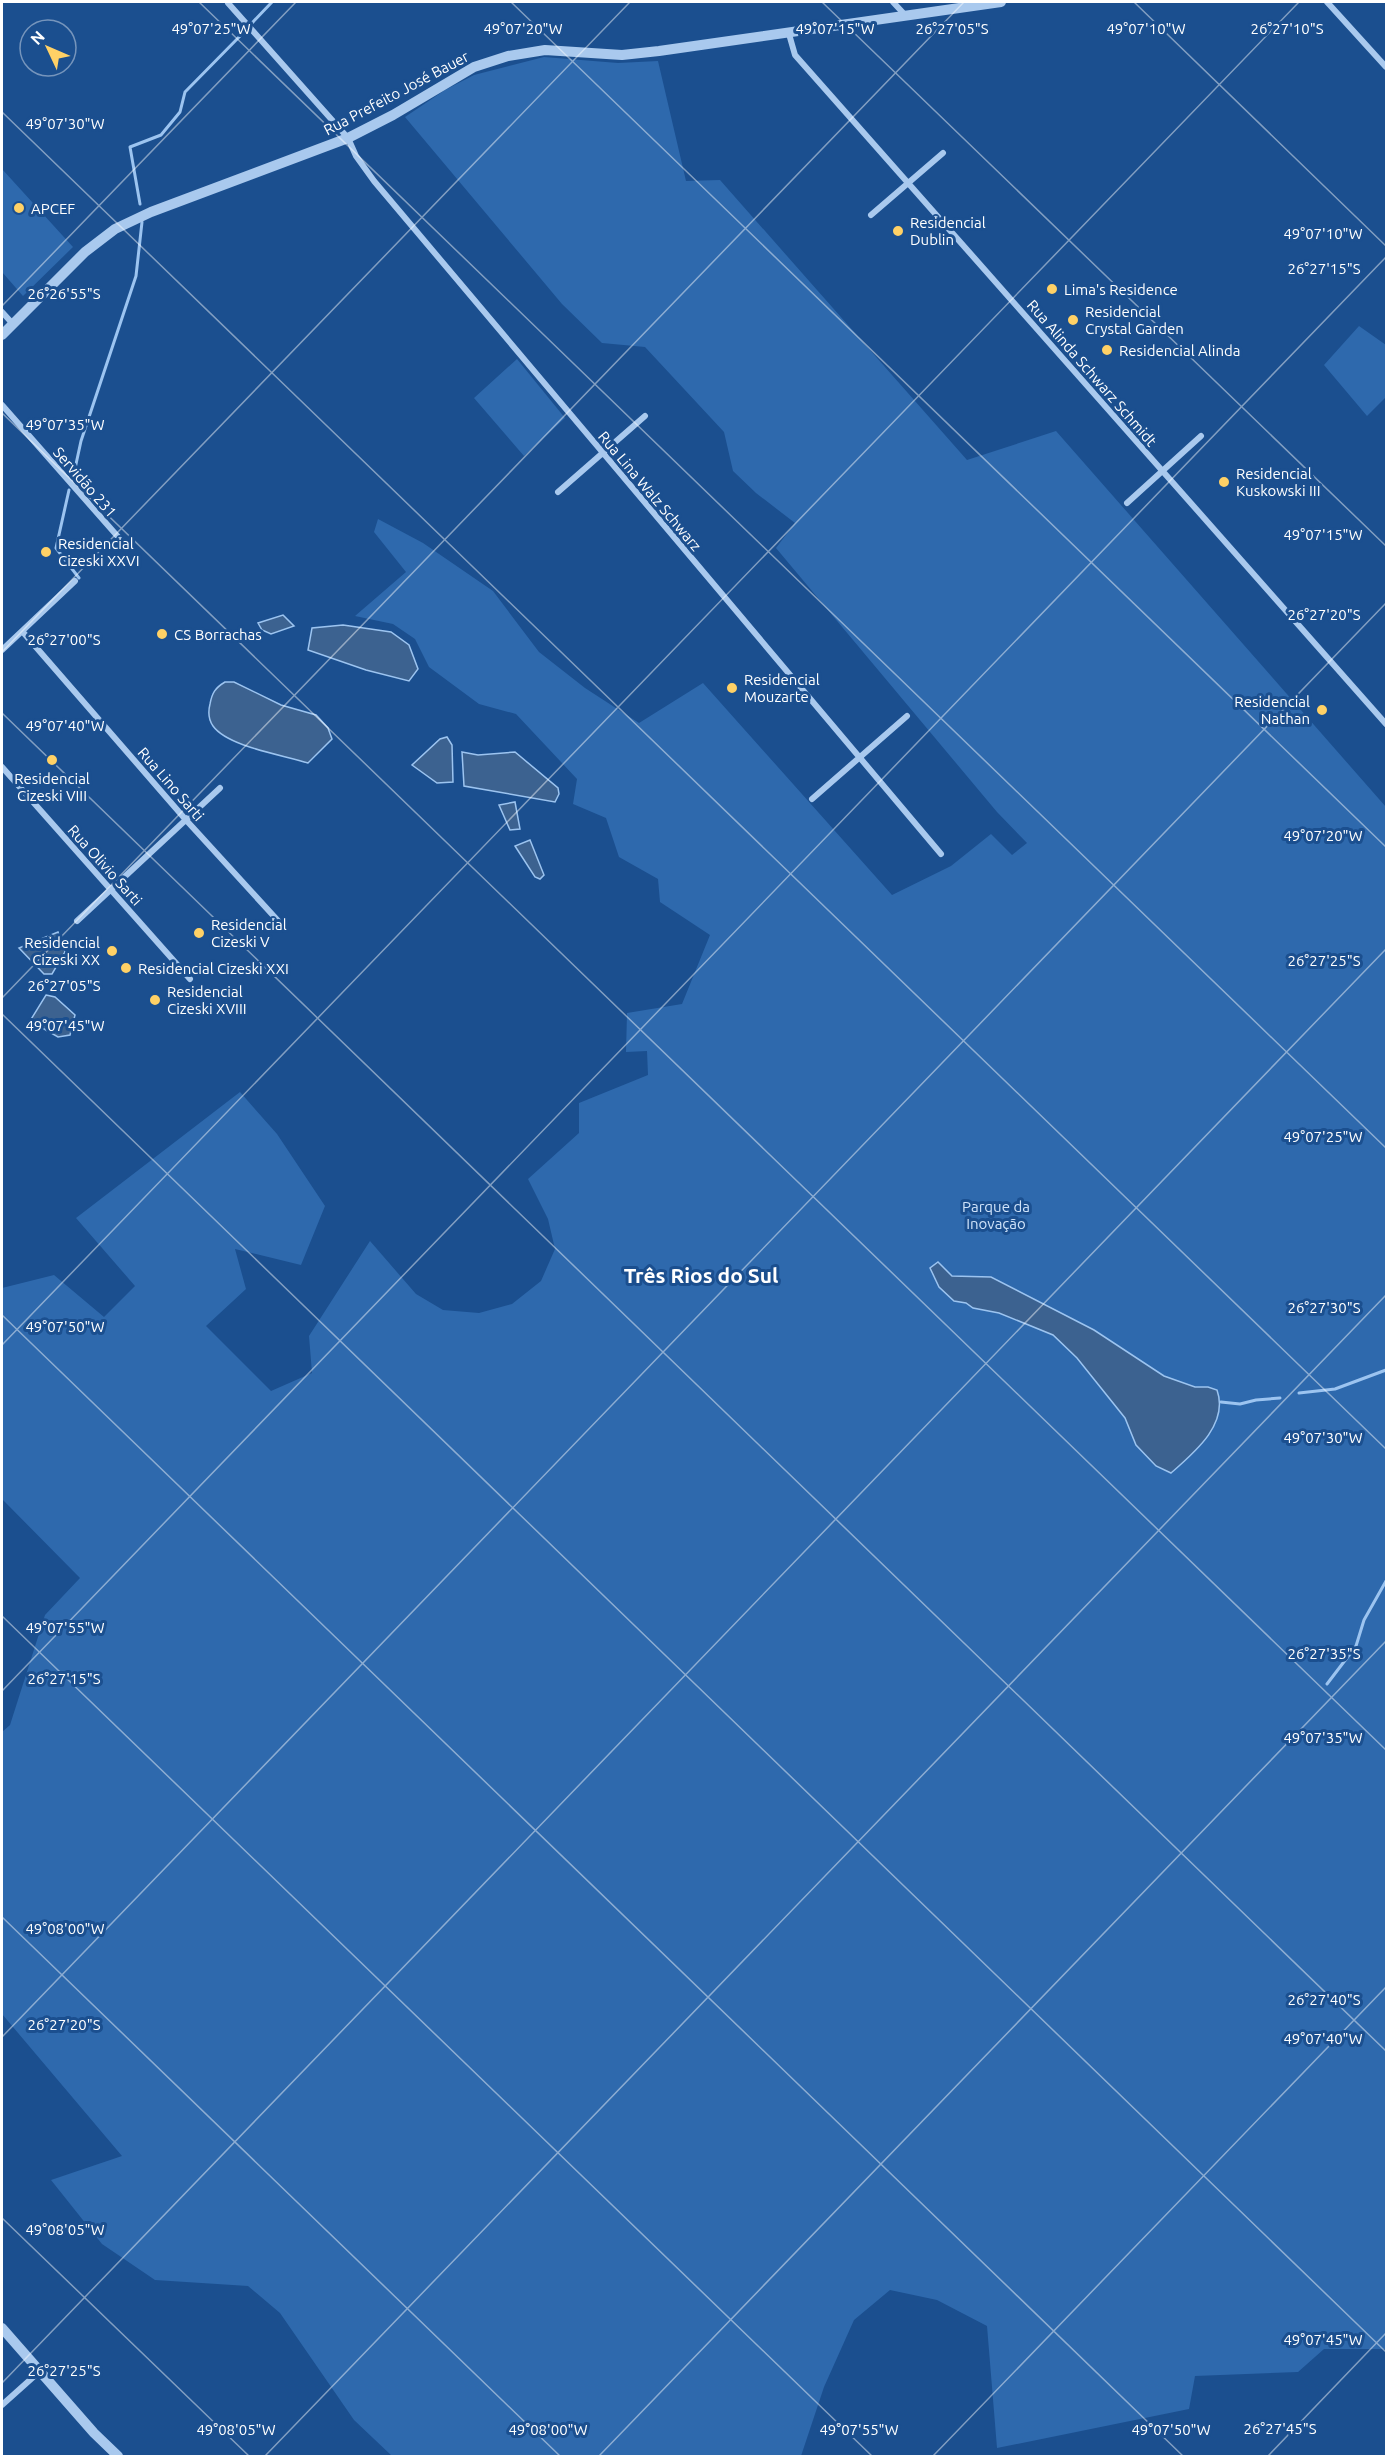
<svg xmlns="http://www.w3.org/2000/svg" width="1388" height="2458" viewBox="0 0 1388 2458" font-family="Ubuntu,sans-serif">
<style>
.green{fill:#2e69ad}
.water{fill:#3c6290;stroke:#9cc4f0;stroke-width:1.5}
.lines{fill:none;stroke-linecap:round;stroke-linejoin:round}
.stream{stroke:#9cc4f0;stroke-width:3}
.minor{stroke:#a9c9ee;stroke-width:6}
.tertiary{stroke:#a9c9ee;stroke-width:10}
.ticks{fill:none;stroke:#fff;stroke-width:1.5;stroke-opacity:0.45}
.poi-dot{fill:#ffd166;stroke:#1b4f8f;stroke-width:2}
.labels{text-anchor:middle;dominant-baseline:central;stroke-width:6;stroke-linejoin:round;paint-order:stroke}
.street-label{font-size:15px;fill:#fff;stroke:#1b4f8f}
.poi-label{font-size:15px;fill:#fff;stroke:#1b4f8f;text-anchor:start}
.park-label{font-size:15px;fill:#cfe3fa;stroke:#1b4f8f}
.district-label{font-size:21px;font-weight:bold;fill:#fff;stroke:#1b4f8f}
.ticks-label{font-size:15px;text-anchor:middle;fill:#fff;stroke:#1b4f8f;stroke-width:6;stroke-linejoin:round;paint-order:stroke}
</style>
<rect width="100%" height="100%" fill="#1b4f8f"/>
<path class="green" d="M544,57L618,63L658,61L686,181L720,180L967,460L1056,431L1386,807V2349H1324L1298,2372L1195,2376L1189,2409L997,2448L987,2326L937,2300L890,2290L854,2320L824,2387L801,2456H392L354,2420L280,2313L248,2286L155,2280L102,2244L51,2180L122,2156L2,2014V1732L10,1725L45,1615L80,1578L2,1499V1288L54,1275L104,1317L135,1286L76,1218L240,1092L277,1134L325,1206L301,1265L235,1249L246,1289L206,1326L271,1391L312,1373L309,1336L370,1241L416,1294L443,1310L479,1313L512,1304L541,1281L555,1249L548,1219L528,1179L579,1133V1103L648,1075L647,1051L626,1052L627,1013L682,1004L710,935L660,902L658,879L619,857L606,818L573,804L577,779L516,714L479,704L429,667L415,639L393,624L355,616L406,572L374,532L378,519L423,543L493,591L539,652L585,688L639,723L703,683L892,895L951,866L991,834L1012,855L1027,843L997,812L776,548L795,523L756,493L733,471L724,432L645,347L602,343L562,304L405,117L445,90L474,75Z
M2,169L73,247L23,296L2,272Z
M1359,326L1386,345V397L1367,416L1324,365Z
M517,359L565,418L524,456L474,398Z"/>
<path class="water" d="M283,615L294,626L271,634L262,630L258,623Z
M343,625L391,632L409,645L418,669L409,681L366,670L308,650L312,628Z
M225,682H234L281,705L316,715L328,728L332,739L308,763C284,755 228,747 213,726C208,719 208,712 210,704C212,693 215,688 225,682Z
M447,737L452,745L453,782L437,783L412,765L440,739Z
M462,752L478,755L515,752L558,788L559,794L555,802L464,786Z
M515,802L520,829L510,830L499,805Z
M530,840L544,875L540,879L535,877L515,846Z
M58,932L65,952L52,974H44L19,948Z
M46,995L55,997L75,1015L70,1035L58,1037L30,1021Z
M938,1262L952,1276L991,1277L1094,1330L1164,1376L1195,1387H1208L1217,1390C1229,1424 1195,1452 1171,1473L1156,1466L1136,1445L1125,1418L1077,1358L1053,1335L999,1313L973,1308L966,1303L954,1301L939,1287L930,1268Z"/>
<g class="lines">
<path class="stream" d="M252,23L272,2
M140,204L130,147L161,135L180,112L185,92L242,34
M73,478L81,441L136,276L142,222
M69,490L56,548L79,578
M1299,1393L1335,1389L1386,1370
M1221,1402L1240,1404L1256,1400L1280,1398
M1327,1684L1356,1646L1364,1620L1386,1581"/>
<path class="minor" d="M893,2L905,15
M1327,2L1386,67
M228,3L348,138L356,156L374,181L941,854
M789,34L795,55L1386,724
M871,215L943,153
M2,312L12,323
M2,405L127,547
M558,492L645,416
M1127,503L1201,436
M22,631L186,820L281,924
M2,650L75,581
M2,767L190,979
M812,799L907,716
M77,921L220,788
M2,2405L40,2371"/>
<path class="tertiary" d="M2,335L85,252L115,229L151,212L348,138L393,115L474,67L508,56L545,50L622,55L659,51L1001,2
M2,2328L94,2433L118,2456"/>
</g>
<path class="ticks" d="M199,2L1386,1148M511,2L1386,847M822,2L1386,546M1134,2L1386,246M2,112L1386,1449M2,306L296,2M2,413L1386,1750M2,652L630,2M2,713L1386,2051M2,998L964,2M2,1014L1386,2352M2,1315L1183,2456M2,1345L1299,2M2,1616L872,2456M2,1691L1386,257M2,1917L560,2456M2,2037L1386,603M2,2218L249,2456M2,2383L1386,949M265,2456L1386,1295M599,2456L1386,1641M933,2456L1386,1987M1268,2456L1386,2333"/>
<g class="poi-dot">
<circle cx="19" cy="208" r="6"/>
<circle cx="898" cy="231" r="6"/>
<circle cx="1052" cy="289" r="6"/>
<circle cx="1073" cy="320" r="6"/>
<circle cx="1107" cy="350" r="6"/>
<circle cx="1224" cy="482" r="6"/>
<circle cx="46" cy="552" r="6"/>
<circle cx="162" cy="634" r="6"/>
<circle cx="732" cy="688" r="6"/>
<circle cx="1322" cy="710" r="6"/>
<circle cx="52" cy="760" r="6"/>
<circle cx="199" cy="933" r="6"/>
<circle cx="112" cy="951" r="6"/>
<circle cx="126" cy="968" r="6"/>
<circle cx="155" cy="1000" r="6"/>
</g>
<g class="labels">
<g class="street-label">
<text transform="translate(396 93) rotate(-28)">Rua Prefeito José Bauer</text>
<text transform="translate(1092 373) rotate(49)">Rua Alinda Schwarz Schmidt</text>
<text transform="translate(85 482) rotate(49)">Servidão 231</text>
<text transform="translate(650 491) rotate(50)">Rua Lina Walz Schwarz</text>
<text transform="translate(171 784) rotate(49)">Rua Lino Sarti</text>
<text transform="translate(105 865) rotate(48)">Rua Olivio Sarti</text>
</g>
<g class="poi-label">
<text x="31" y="208">APCEF</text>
<text x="910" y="222">Residencial<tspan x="910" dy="17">Dublin</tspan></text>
<text x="1064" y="289">Lima's Residence</text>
<text x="1085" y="311">Residencial<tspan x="1085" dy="17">Crystal Garden</tspan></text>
<text x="1119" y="350">Residencial Alinda</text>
<text x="1236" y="473">Residencial<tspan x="1236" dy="17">Kuskowski III</tspan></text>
<text x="58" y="543">Residencial<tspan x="58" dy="17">Cizeski XXVI</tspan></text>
<text x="174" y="634">CS Borrachas</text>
<text x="744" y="679">Residencial<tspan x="744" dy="17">Mouzarte</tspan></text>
<text x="1310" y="701" text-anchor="end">Residencial<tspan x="1310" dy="17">Nathan</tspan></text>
<text x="52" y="778" text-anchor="middle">Residencial<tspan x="52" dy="17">Cizeski VIII</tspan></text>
<text x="211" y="924">Residencial<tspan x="211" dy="17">Cizeski V</tspan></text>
<text x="100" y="942" text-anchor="end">Residencial<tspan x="100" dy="17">Cizeski XX</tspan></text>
<text x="138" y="968">Residencial Cizeski XXI</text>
<text x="167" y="991">Residencial<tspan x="167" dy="17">Cizeski XVIII</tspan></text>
</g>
<g class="park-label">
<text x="996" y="1206">Parque da<tspan x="996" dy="17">Inovação</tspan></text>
</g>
<g class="district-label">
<text x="701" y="1275">Três Rios do Sul</text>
</g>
</g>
<g class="ticks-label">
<text x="211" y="34">49°07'25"W</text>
<text x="523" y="34">49°07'20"W</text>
<text x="835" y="34">49°07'15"W</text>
<text x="1146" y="34">49°07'10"W</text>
<text x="952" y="34">26°27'05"S</text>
<text x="1287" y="34">26°27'10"S</text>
<text x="65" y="129">49°07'30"W</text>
<text x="1323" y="239">49°07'10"W</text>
<text x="1324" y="274">26°27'15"S</text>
<text x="64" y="299">26°26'55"S</text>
<text x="65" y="430">49°07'35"W</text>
<text x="1323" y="540">49°07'15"W</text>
<text x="1324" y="620">26°27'20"S</text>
<text x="64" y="645">26°27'00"S</text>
<text x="65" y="731">49°07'40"W</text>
<text x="1323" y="841">49°07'20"W</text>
<text x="1324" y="966">26°27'25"S</text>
<text x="64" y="991">26°27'05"S</text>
<text x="65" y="1031">49°07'45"W</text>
<text x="1323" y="1142">49°07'25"W</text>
<text x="1324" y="1313">26°27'30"S</text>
<text x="65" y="1332">49°07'50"W</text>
<text x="1323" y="1443">49°07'30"W</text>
<text x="65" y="1633">49°07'55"W</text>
<text x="1324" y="1659">26°27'35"S</text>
<text x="64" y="1684">26°27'15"S</text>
<text x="1323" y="1743">49°07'35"W</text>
<text x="65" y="1934">49°08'00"W</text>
<text x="1324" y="2005">26°27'40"S</text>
<text x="64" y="2030">26°27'20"S</text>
<text x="1323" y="2044">49°07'40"W</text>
<text x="65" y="2235">49°08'05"W</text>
<text x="1323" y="2345">49°07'45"W</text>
<text x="64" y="2376">26°27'25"S</text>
<text x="1280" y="2434">26°27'45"S</text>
<text x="236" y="2435">49°08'05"W</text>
<text x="548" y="2435">49°08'00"W</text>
<text x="859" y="2435">49°07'55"W</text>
<text x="1171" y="2435">49°07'50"W</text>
</g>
<rect width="1388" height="2458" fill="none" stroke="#ffffff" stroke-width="6"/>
<g transform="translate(48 48) rotate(314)"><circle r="28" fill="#1b4f8f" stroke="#7695bc" stroke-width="1.5"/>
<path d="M0-4.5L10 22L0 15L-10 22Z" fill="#ffd166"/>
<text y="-9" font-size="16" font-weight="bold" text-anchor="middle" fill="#ffffff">N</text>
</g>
</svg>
